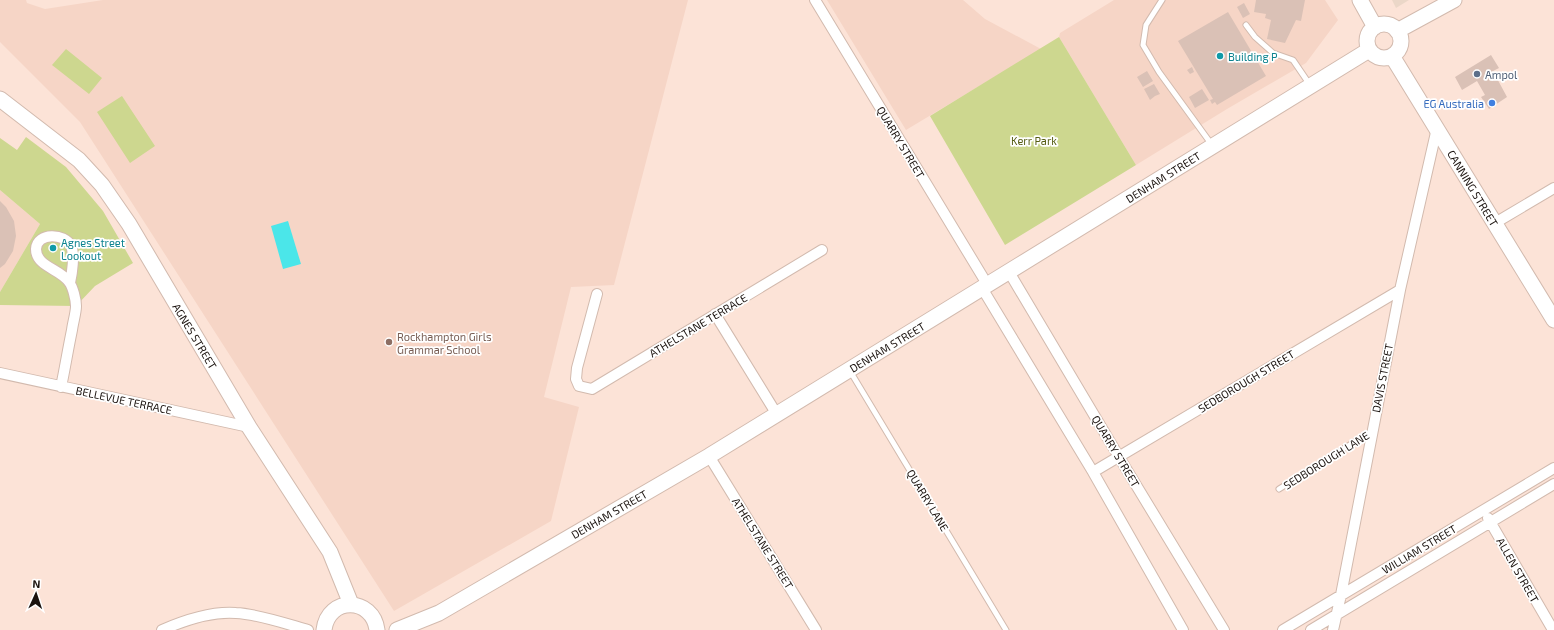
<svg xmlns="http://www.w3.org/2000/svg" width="1554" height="630" viewBox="0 0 1554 630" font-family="'Exo 2',sans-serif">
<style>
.commercial{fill:#ebd7c8}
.built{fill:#f6d5c6}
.green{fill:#cdd78f}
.water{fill:#4be6e9}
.building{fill:#dac1b6}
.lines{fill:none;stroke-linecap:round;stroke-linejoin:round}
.lane-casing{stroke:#d2baae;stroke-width:7}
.street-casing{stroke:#d2baae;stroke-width:12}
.secondary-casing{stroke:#d2baae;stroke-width:17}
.lane{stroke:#fff;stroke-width:5}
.street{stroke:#fff;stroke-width:10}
.secondary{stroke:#fff;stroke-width:15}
.culture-dot{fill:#0f9aa8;stroke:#fff;stroke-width:1.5}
.service-dot{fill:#5c6f8a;stroke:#fff;stroke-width:1.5}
.shop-dot{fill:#3f7fe0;stroke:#fff;stroke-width:1.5}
.education-dot{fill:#8d6e63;stroke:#fff;stroke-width:1.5}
.labels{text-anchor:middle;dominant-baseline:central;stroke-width:3.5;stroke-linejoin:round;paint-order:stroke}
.culture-label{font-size:11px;fill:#0d838f;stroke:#fff;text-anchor:start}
.service-label{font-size:11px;fill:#4e5e75;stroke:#fff;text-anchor:start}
.shop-label{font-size:11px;fill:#366cbe;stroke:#fff;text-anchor:end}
.park-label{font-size:11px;fill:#555c12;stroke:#fff}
.street-label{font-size:11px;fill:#1b130f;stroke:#fff}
.education-label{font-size:11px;fill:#785e54;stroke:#fff;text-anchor:start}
</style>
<rect width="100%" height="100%" fill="#fce3d7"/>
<path class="commercial" d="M1392,0H1409L1396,8Z"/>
<path class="built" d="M0,0H26L27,3L45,9L103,0H688L614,285L571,287L544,397L579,407L551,521L394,611L80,122L0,42Z
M827,0H963L985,19L1041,49L906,130Z
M1114,0H1325L1338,20L1306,63L1227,109L1136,165L1059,37L1060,33Z
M0,190L40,224L0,292Z"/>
<path class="green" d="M1059,37L1136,165L1005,245L930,116Z
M66,49L102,78L89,94L52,65Z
M122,96L155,146L130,163L97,112Z
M26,137L66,167L103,211L133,263L95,286L76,306L0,305V292L40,224L0,190V138L17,150Z"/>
<path class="water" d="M288,221L301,264L283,269L271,226Z"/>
<path class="building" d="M1256,0H1305L1301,21L1296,20L1285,43L1267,39L1271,20L1265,18L1266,14L1254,12Z
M1244,3L1250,14L1243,18L1237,7Z
M1228,12L1266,76L1217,105L1215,102L1212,104L1210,100L1213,99L1178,41Z
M1491,55L1499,68L1493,71L1507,97L1489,109L1481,97L1485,95L1477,81L1462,90L1455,77Z
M1192,67L1194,72L1190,74L1187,70Z
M1147,71L1153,81L1143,87L1137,77Z
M1154,84L1160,94L1155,96L1150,100L1144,89Z
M1202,89L1209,100L1195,108L1189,97Z
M0,201L6,207L14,221L16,236L13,251L5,264L0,268Z"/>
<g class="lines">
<g class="lane-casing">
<path id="lane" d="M1162,0L1146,25L1143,45L1159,72L1212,145
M1246,25L1255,37L1273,53L1293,60L1310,85
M850,371L1006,630
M1279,489L1372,431"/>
</g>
<g class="street-casing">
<path id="street" d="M815,0L987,284
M1495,223L1554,188
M1009,272L1119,457L1224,630
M982,288L1093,472L1183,630
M597,294L577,368L576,379L579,386L592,389L822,250
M715,314L776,413
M0,373L249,427
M61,387C65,368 68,349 72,330C73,322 76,313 76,306C76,300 73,287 69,282C61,269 36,267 36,249C37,232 65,233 71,246C75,254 72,274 70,283
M709,456L816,630
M1093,472L1400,290
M1488,518L1553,630
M162,630C185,620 211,611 236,613C258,614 287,624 308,630
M1283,630L1554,468
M1311,630L1554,484
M1333,630L1341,595L1400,290L1437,128"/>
</g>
<g class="secondary-casing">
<path id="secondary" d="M1360,0L1375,27
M1367 41a17 17 0 1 1 34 0a17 17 0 1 1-34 0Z
M1397,31L1454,0
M1392,56L1554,320
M0,99L79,160L102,185L129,224L249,427L330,552L351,604
M324,630C328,596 373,597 377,630
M397,630L439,613L709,456L1369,50"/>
</g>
<use href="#lane" class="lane"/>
<use href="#street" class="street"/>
<use href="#secondary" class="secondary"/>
</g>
<g class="culture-dot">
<circle cx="1220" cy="56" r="4"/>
<circle cx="53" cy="248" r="4"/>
</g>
<circle class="service-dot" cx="1477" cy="74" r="4"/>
<circle class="shop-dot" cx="1492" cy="103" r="4"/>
<circle class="education-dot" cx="389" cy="342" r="4"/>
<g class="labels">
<g class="culture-label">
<text x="1228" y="56">Building P</text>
<text x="61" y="242">Agnes Street<tspan x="61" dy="13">Lookout</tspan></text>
</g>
<g class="service-label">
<text x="1485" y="74">Ampol</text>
</g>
<g class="shop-label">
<text x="1484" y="103">EG Australia</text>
</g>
<g class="park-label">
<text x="1034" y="140">Kerr Park</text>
</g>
<g class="street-label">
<text transform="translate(901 142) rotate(59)">QUARRY STREET</text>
<text transform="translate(1163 177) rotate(-32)">DENHAM STREET</text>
<text transform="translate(1473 188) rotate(59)">CANNING STREET</text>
<text transform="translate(698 325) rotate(-31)">ATHELSTANE TERRACE</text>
<text transform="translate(195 336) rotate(59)">AGNES STREET</text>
<text transform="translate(887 347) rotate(-31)">DENHAM STREET</text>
<text transform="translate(1382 378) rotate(-79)">DAVIS STREET</text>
<text transform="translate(1246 381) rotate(-31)">SEDBOROUGH STREET</text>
<text transform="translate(124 400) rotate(12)">BELLEVUE TERRACE</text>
<text transform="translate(1116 451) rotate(59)">QUARRY STREET</text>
<text transform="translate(1326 460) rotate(-32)">SEDBOROUGH LANE</text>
<text transform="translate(928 500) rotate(59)">QUARRY LANE</text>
<text transform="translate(609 514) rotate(-30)">DENHAM STREET</text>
<text transform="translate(763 543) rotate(58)">ATHELSTANE STREET</text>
<text transform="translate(1419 549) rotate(-31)">WILLIAM STREET</text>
<text transform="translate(1518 570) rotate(60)">ALLEN STREET</text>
</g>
<g class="education-label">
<text x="397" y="336">Rockhampton Girls<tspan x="397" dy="13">Grammar School</tspan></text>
</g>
</g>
<g transform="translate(36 594) rotate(3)" stroke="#ffffff" stroke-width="3" paint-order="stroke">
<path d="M0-3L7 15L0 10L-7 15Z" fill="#1b130f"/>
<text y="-6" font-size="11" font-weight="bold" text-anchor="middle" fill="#1b130f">N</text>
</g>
</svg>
